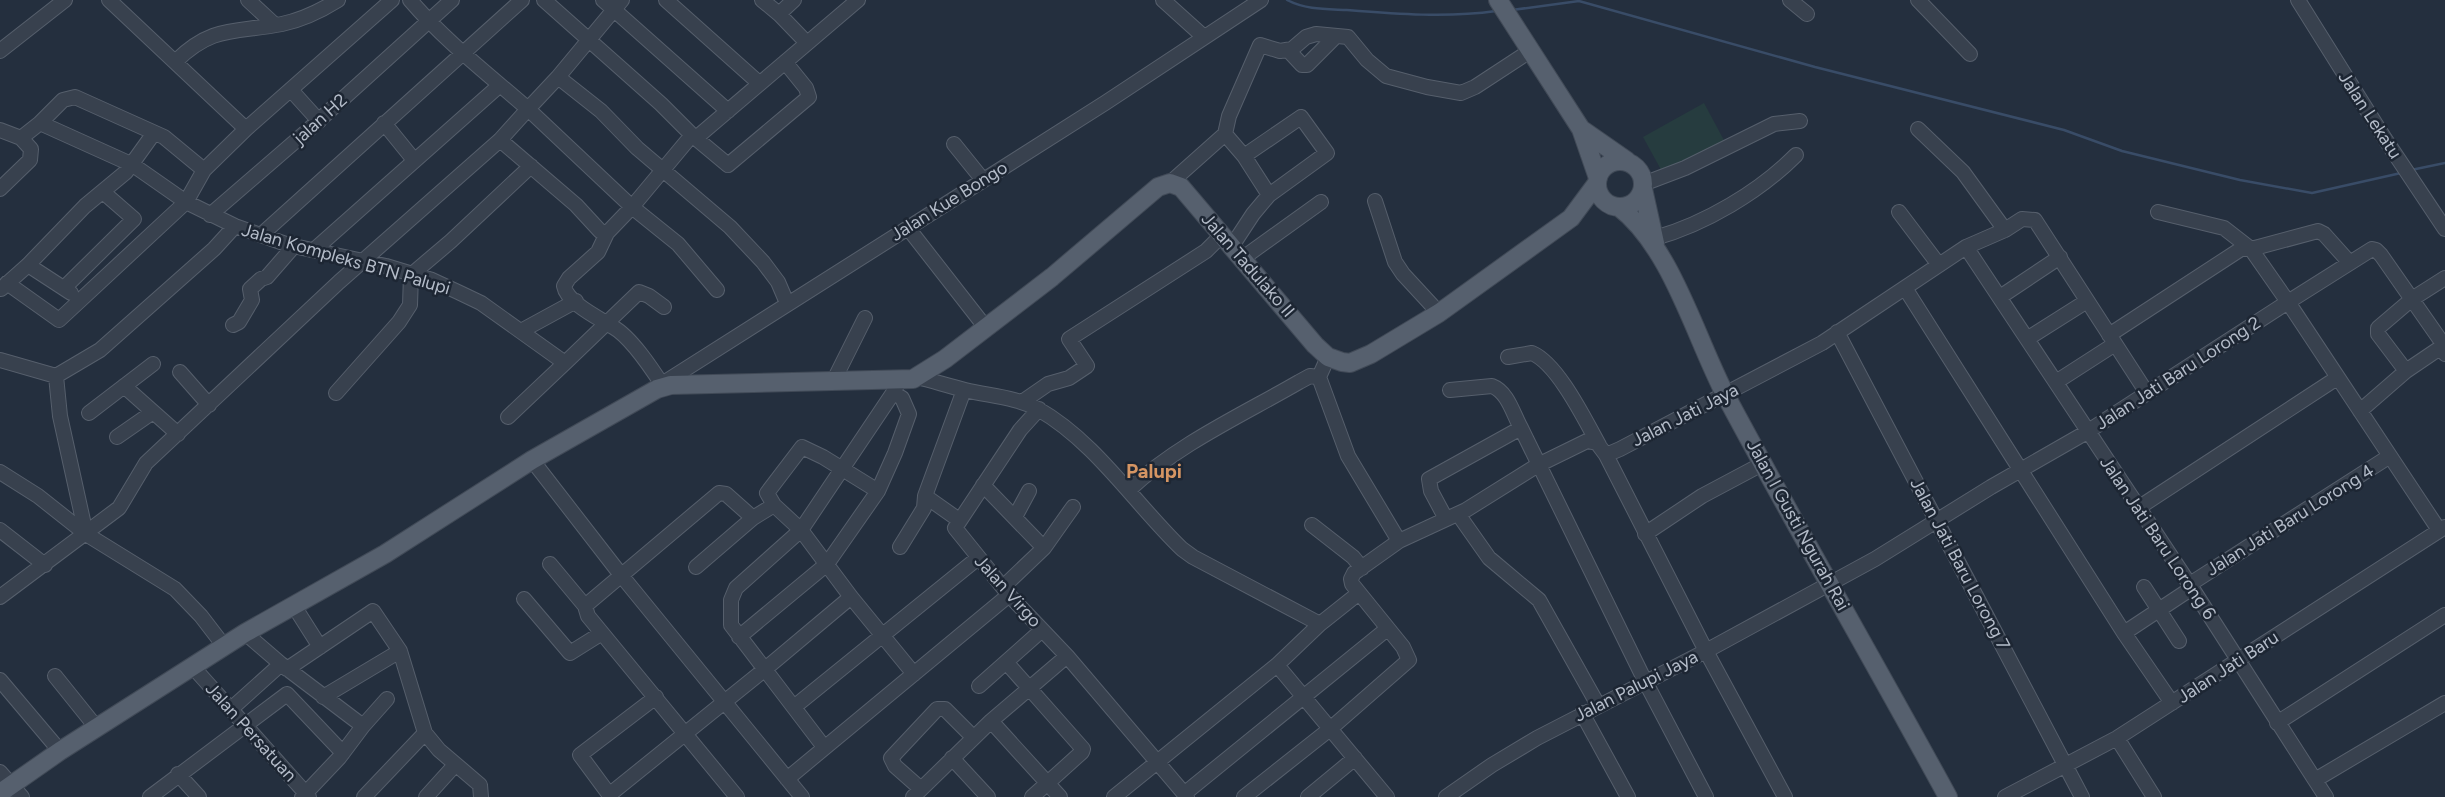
<svg xmlns="http://www.w3.org/2000/svg" width="2445" height="797" viewBox="0 0 2445 797" font-family="Figtree,sans-serif">
<style>
.green{fill:#263c3f}
.lines{fill:none;stroke-linecap:round;stroke-linejoin:round}
.stream{stroke:#394c67;stroke-width:2.5}
.minor-casing{stroke:#565f6c;stroke-width:16}
.major-casing{stroke:#414a57;stroke-width:20}
.minor{stroke:#38414e;stroke-width:14}
.major{stroke:#56606e;stroke-width:18}
.labels{text-anchor:middle;dominant-baseline:central;stroke-width:5;stroke-linejoin:round;paint-order:stroke}
.street-label{font-size:18px;fill:#b4bcc9;stroke:#1d2633}
.quarter-label{font-size:20px;font-weight:bold;fill:#d59563;stroke:#1d2633}
</style>
<rect width="100%" height="100%" fill="#242f3e"/>
<path class="green" d="M1704,103L1726,144L1665,177L1643,137Z"/>
<g class="lines">
<path class="stream" d="M1287,0C1306,10 1327,9 1347,10C1397,14 1447,18 1496,11
M1512,10L1579,1L1815,67L2064,130L2122,151L2240,180L2312,193L2401,173
M2411,170L2445,163"/>
<g class="minor-casing">
<path id="minor" d="M109,0L246,129
M248,0L275,25
M410,0C445,41 488,74 528,109L558,77L601,111L637,148L730,227L763,262L778,282L787,303
M544,0L661,104L692,135L728,165L809,97L806,88L785,62
M603,0L728,111
M666,0L759,83
M762,0L779,14L807,43
M1163,0L1204,37
M1790,0L1807,14
M1918,0L1970,54
M2298,0L2385,139L2445,229
M779,14L794,0
M1288,50L1302,65H1307L1335,37
M0,51L65,0
M176,61C213,25 235,33 282,24C301,20 322,10 338,0
M558,77L622,0
M291,90L319,121
M40,123L63,100L75,97L164,137L204,170
M384,123L414,160
M0,130L21,138L40,123L133,165L186,202L235,226L289,245L386,266L432,280L458,292L481,303L565,363L508,417
M1225,134L1244,156L1269,195L1327,153L1301,117L1244,156
M696,138L858,0
M500,140L576,205L600,231L607,233
M954,144L983,180
M1170,183L1225,134L1229,116L1260,45L1280,51L1292,49L1306,37L1316,34L1348,37L1367,60L1386,76L1427,87L1461,93L1475,87L1530,51
M1643,184L1685,168L1774,124L1800,121
M0,189L30,160L31,149L21,138
M1375,201L1395,262L1403,274L1439,313
M1899,212L1939,265
M2158,212L2224,228L2251,249L2318,231L2324,234L2350,263
M210,215L306,132L452,0
M908,228L986,328
M2005,230L2022,219L2035,220L2147,393
M261,235L522,0
M1655,238C1705,224 1759,192 1796,155
M1232,246L1253,214L1269,195
M1966,247L2192,588L2315,780
M314,250L500,85
M1243,258L1321,202
M28,265L71,293
M7,283L59,320L186,202L204,170L246,129L392,0
M64,288L134,219L103,192
M1905,288L2124,633L2172,703
M1,289L28,265L85,206L126,172L154,133
M2000,297L2060,257
M233,325L239,322L252,300L250,289L261,279L267,277L294,246
M521,331L576,301
M1837,332L2082,797
M2109,335L2241,249H2251L2288,302L2372,249L2376,250L2381,255L2441,341L2445,354
M2027,339L2087,301
M1508,357L1532,353C1558,364 1585,420 1599,445
M0,360L56,376L100,350L214,249L235,226
M565,363L639,292L649,296L664,307
M2406,371L2443,346
M180,372L209,405
M56,376L60,416L86,534
M917,377C933,381 949,386 965,390C989,396 1016,397 1038,409C1096,442 1135,504 1182,549L1193,557L1320,624
M834,380L865,318
M2056,382L2115,344
M662,384L1105,103L1261,0
M124,386L178,434
M663,386C652,369 631,337 613,327C599,318 567,303 564,286L569,278L598,252L607,233L632,207L692,135
M1450,390L1492,386C1508,392 1513,414 1521,428
M336,393L399,322L410,305L411,275L451,241L531,166
M1022,402L1048,384L1069,378L1087,366L1069,339L1206,251L1222,235
M1039,409L1020,430L955,528L1009,595L1067,656L1187,797
M2360,411L2406,371L2378,334V328L2412,299L2445,278
M89,413L153,364
M117,437L153,412
M1606,455L1706,651L1785,797
M532,460L621,575L802,797
M0,472L38,496L86,534L175,589L201,616L224,646
M983,485L1044,548L1003,587
M1130,489C1178,444 1242,415 1299,382L1310,376L1319,377
M925,496L964,390
M774,505L767,493L802,447L823,457L878,491
M2138,508L2337,378
M1458,514L1489,558L1539,600L1598,705
M1015,517L1029,491
M1446,519L1431,491L1429,479L1521,428L1645,681L1706,797
M1312,525L1353,557L1362,568
M0,530L45,565
M1645,534L1702,496L1764,463
M1399,541L1466,510L1538,465L1587,441L1597,443L1606,455L1620,449L1822,343L1966,247L2005,230L1963,172L1918,129
M900,547L924,508L925,496L959,520
M1044,548L1073,507
M550,564L585,606
M696,567L753,518L774,505L801,530L851,597L914,674
M2190,584L2390,456
M2144,587L2179,641
M0,597L119,508L146,463L339,282L500,140L528,109L632,207L678,244L717,290
M524,599L570,653L602,633
M294,606L320,647
M245,633L281,664L363,726L339,758L302,797
M2124,633L2192,588
M739,637L827,564L878,491L895,453L909,414L902,398L893,393
M1006,662L1083,749L1082,752L1032,797
M1277,665L1387,797
M193,667L309,797
M287,669L373,611L400,651L425,733L439,750L480,785L481,797
M55,676L96,727
M0,680L60,751
M979,686L1042,630
M323,697L400,651
M794,707L978,558
M231,709L281,664
M1582,713L1628,797
M991,721L1067,656
M2277,723L2445,615
M363,726L387,699
M2117,738L2154,797
M824,747L731,625V600L736,588L801,530L893,393L899,381
M952,758L988,797
M0,772L22,797
M178,774L199,797
M787,779L1009,595
M921,789L895,766L891,758L937,709H945L973,737
M1184,794L1387,629
M609,795L764,670L851,597
M150,797L287,694L343,753
M364,797L425,733
M426,797L455,765
M611,797L580,755L656,697
M737,797L588,616L585,606L719,493L726,494L753,518
M913,797L991,721L1060,797
M1114,797L1277,665L1320,624L1359,593
M1244,797L1330,729L1409,660L1403,647L1352,584L1351,579L1354,573L1399,541L1348,456L1319,377L1328,357
M1308,797L1355,758
M1446,797L1492,765L1537,738L1706,651L1875,559L1991,487L2087,432L2288,302L2439,530
M2005,797L2117,738L2445,527
M2326,797L2315,780L2445,703"/>
</g>
<g class="major-casing">
<path id="major" d="M1498,0L1581,129L1598,178
M1581,129L1627,161
M1597 184a23 23 0 1 1 46 0a23 23 0 1 1-46 0Z
M1643,189L1655,243
M1619,207C1672,248 1695,337 1726,396C1798,531 1875,663 1948,797
M0,793L60,751L245,633L385,554L532,460L657,389L671,385L913,379L945,359L1052,277L1158,187L1170,183L1181,187L1315,345L1328,357L1342,362L1350,363L1371,354L1439,313L1571,218L1597,183"/>
</g>
<use href="#minor" class="minor"/>
<use href="#major" class="major"/>
</g>
<g class="labels">
<g class="street-label">
<text transform="translate(2370 115) rotate(57)">Jalan Lekatu</text>
<text transform="translate(320 119) rotate(-42)">jalan H2</text>
<text transform="translate(949 201) rotate(-32)">Jalan Kue Bongo</text>
<text transform="translate(346 259) rotate(16)">Jalan Kompleks BTN Palupi</text>
<text transform="translate(1248 265) rotate(49)">Jalan Tadulako II</text>
<text transform="translate(2178 373) rotate(-33)">Jalan Jati Baru Lorong 2</text>
<text transform="translate(1685 415) rotate(-27)">Jalan Jati Jaya</text>
<text transform="translate(2290 520) rotate(-32)">Jalan Jati Baru Lorong 4</text>
<text transform="translate(1798 525) rotate(61)">Jalan I Gusti Ngurah Rai</text>
<text transform="translate(2158 538) rotate(56)">Jalan Jati Baru Lorong 6</text>
<text transform="translate(1960 564) rotate(62)">Jalan Jati Baru Lorong 7</text>
<text transform="translate(1008 591) rotate(48)">Jalan Virgo</text>
<text transform="translate(2228 667) rotate(-33)">Jalan Jati Baru</text>
<text transform="translate(1636 686) rotate(-27)">Jalan Palupi Jaya</text>
<text transform="translate(251 732) rotate(48)">Jalan Persatuan</text>
</g>
<g class="quarter-label">
<text x="1154" y="471">Palupi</text>
</g>
</g>
</svg>
